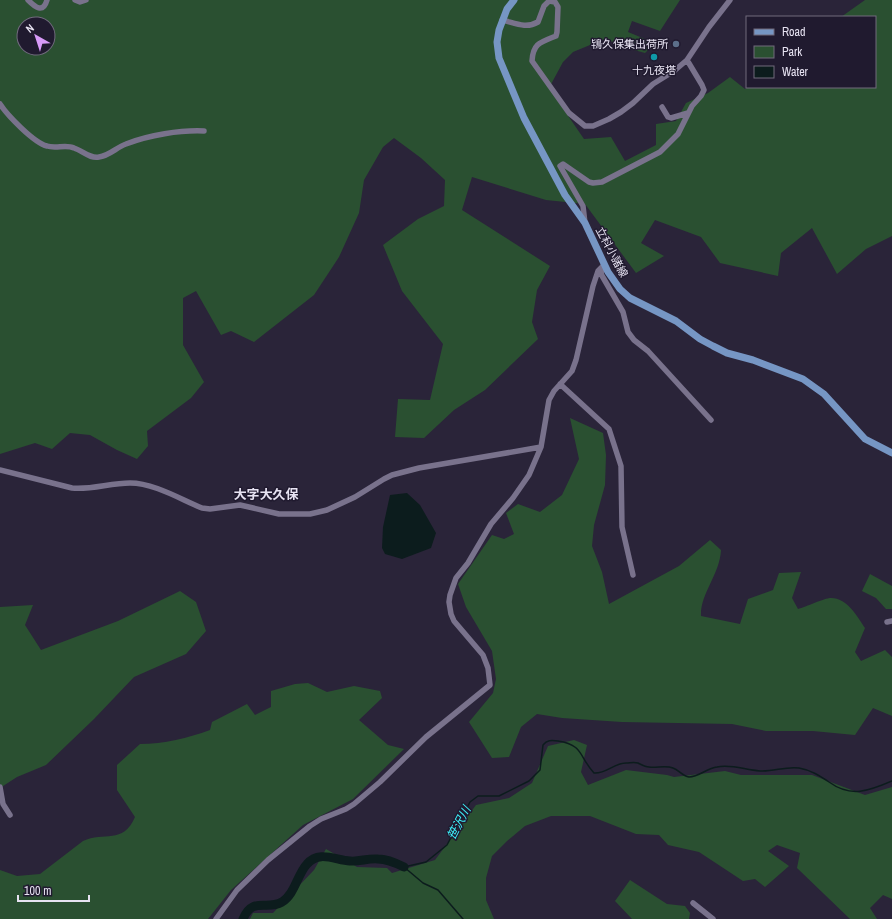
<svg xmlns="http://www.w3.org/2000/svg" width="892" height="919" viewBox="0 0 892 919" font-family="'Archivo Narrow','Noto Sans JP',sans-serif">
<style>
.green{fill:#2a5031;fill-rule:evenodd}
.water{fill:#0c1c1d}
.lines{fill:none;stroke-linecap:round;stroke-linejoin:round}
.stream{stroke:#0c1c1d;stroke-width:1.5}
.river{stroke:#0c1c1d;stroke-width:9}
.minor{stroke:#79728c;stroke-width:5.5}
.major{stroke:#7696c4;stroke-width:7}
.service-dot{fill:#5c6f8a;stroke:#201a2f;stroke-width:1.5}
.culture-dot{fill:#0f9aa8;stroke:#201a2f;stroke-width:1.5}
.labels{text-anchor:middle;dominant-baseline:central;stroke-width:3;stroke-linejoin:round;paint-order:stroke}
.poi-label{font-size:11px;fill:#e7e3f2;stroke:#201a2f;text-anchor:end}
.street-label{font-size:11px;fill:#e7e3f2;stroke:#201a2f}
.water-label{font-size:12px;font-style:italic;fill:#3df0f9;stroke:#201a2f}
.quarter-label{font-size:13px;font-weight:bold;fill:#e7e3f2;stroke:#201a2f}
</style>
<rect width="100%" height="100%" fill="#2a2439"/>
<path class="green" d="M0,0H680L660,31L632,21L628,32L645,39L651,47L645,53L616,45L607,38L573,52L563,62L549,88L584,139L611,137L625,161L656,145V124L676,121L686,103L708,93L730,77L745,89L749,87H875V17H841L865,0H892V236L866,249L837,274L812,228L781,253L778,276L720,263L701,237L655,220L641,243L664,256L636,273L585,204L546,200L472,177L462,210L550,266L537,290L532,322L538,339L485,390L454,410L424,438L395,437L398,399L430,400L443,344L402,291L383,245L418,219L444,206L445,180L421,158L394,138L383,147L364,180L359,213L339,257L314,295L254,342L231,331L221,335L196,291L183,298V345L204,382L191,398L147,431L148,446L137,459L117,450L90,435L70,433L52,449L35,443L0,454ZM24,24H48V48H24Z
M570,418L603,433L606,455L605,485L594,525L592,546L602,572L609,604L679,566L710,540L721,550C720,574 700,594 701,616L740,624L748,599L773,590L779,573L801,572L792,598L798,609C806,607 824,598 831,598C847,598 857,616 865,628L855,652L861,661L885,650L892,657V716L873,708L855,735L813,731H766L732,724L622,722L562,718L537,714L521,727L509,757L492,758L469,722L493,693L496,679L492,651L466,607L458,584L492,535L504,539L514,534L506,513L518,504L540,512L562,495L579,459Z
M870,574L892,586V609H886L876,598L862,591Z
M180,591L196,602L206,631L186,654L134,677L94,719L46,765L17,777L0,788V607L33,605L25,625L41,650L118,621Z
M308,683L327,692L354,686L380,691L382,698L359,720L388,745L404,749L353,799L303,825L231,890L208,919H0V870L17,876L40,874L83,841C104,831 123,845 135,817L117,790V765L140,744C164,744 188,738 210,730L212,722L247,704L255,715L271,707V691L295,684Z
M574,740L587,745L581,772L588,785L626,770L667,775L674,777L725,771L741,775H812L865,795L892,787V899L883,895L870,908L877,919H850L797,868L800,853L777,845L768,851L789,866L765,887L755,879L743,881L699,852L668,845L659,835L636,834L590,816H551L525,826L507,841L492,856L486,878V900L494,919H250L253,913H273L314,870L326,849L357,867L387,868L392,873L435,860L476,805L509,798L532,783L548,746Z
M630,880L667,904L685,906L690,913L689,919H632L615,901Z"/>
<path class="water" d="M407,493L420,505L436,533L431,548L402,559L385,554L382,548L383,527L390,495Z"/>
<g class="lines">
<path class="stream" d="M404,867L426,862L447,845L470,802L478,796H499L529,781L540,770L543,745C547,740 551,740 558,741C584,745 579,757 594,773C606,774 614,763 626,763C630,763 634,762 638,763C642,765 645,767 649,767C657,768 666,765 673,768C679,770 682,776 689,777C699,777 707,768 717,767C732,764 745,770 760,771C773,772 786,766 799,768C811,770 820,776 829,782C851,798 869,791 892,781
M404,867L423,883L438,890L463,919"/>
<path class="river" d="M243,919C253,896 266,911 282,902C295,894 297,875 307,864C319,850 335,860 350,861C359,862 368,858 378,859C387,859 396,863 404,867"/>
<path class="minor" d="M28,0C35,7 43,14 47,0
M75,0L80,2L86,0
M502,20C515,23 526,29 538,22L544,6L549,1L555,2L558,7L557,32L556,36C541,42 533,43 532,61L569,113L585,126H593L609,119L621,112L633,103L653,84L674,71L687,60L709,27L730,0
M0,104C7,115 34,143 47,146C56,149 66,144 74,148C83,151 90,159 99,157C109,156 117,147 126,144C149,135 180,130 204,131
M662,107L668,117L671,118L688,113
M585,223L583,206L560,166L563,164L589,182L593,183L602,182L660,152L678,134L692,106L701,96L704,90L702,85L687,60
M603,267L601,274L623,312L628,332L634,340L648,351L711,420
M560,384L609,429L621,466L622,527L633,575
M0,470L72,488C91,490 110,483 130,483C154,483 180,499 202,508L210,509L240,505L279,514H310L327,510L355,497L384,479L392,475L419,468L541,447
M887,622L892,621
M0,787L3,804L10,815
M693,903L713,919
M216,919L237,890L268,860L310,826L321,819L346,809L354,804L380,782L426,737L490,685L488,668L483,655L454,621L451,614L449,602L450,595L456,578L468,563L491,524L513,498L529,475L541,447L549,400L554,391L572,371L576,360L593,286L598,271L604,265"/>
<path class="major" d="M514,0L507,9L499,30L497,42L499,58L524,118L565,195L585,223L608,272L620,289L630,298L676,321L700,339L713,346L727,353L753,360L803,379L824,394L865,439L892,453"/>
</g>
<circle class="service-dot" cx="676" cy="44" r="4"/>
<circle class="culture-dot" cx="654" cy="57" r="4"/>
<g class="labels">
<g class="poi-label">
<text x="668" y="44">鴇久保集出荷所</text>
<text x="654" y="70" text-anchor="middle">十九夜塔</text>
</g>
<g class="street-label">
<text transform="translate(612 252) rotate(62)">立科小諸線</text>
</g>
<g class="water-label">
<text transform="translate(459 823) rotate(-62)">笹沢川</text>
</g>
<g class="quarter-label">
<text x="266" y="494">大字大久保</text>
</g>
</g>
<rect x="746" y="16" width="130" height="72" fill="#201a2f" stroke="#706a7d"/>
<rect x="754" y="29" width="20" height="6" fill="#7696c4" stroke="#706a7d"/>
<text x="782" y="36" font-size="12" fill="#e7e3f2">Road</text>
<rect x="754" y="46" width="20" height="12" fill="#2a5031" stroke="#706a7d"/>
<text x="782" y="56" font-size="12" fill="#e7e3f2">Park</text>
<rect x="754" y="66" width="20" height="12" fill="#0c1c1d" stroke="#706a7d"/>
<text x="782" y="76" font-size="12" fill="#e7e3f2">Water</text>
<g transform="translate(36 36) rotate(321)"><circle r="19" fill="#201a2f" stroke="#706a7d"/>
<path d="M0-3L7 15L0 10L-7 15Z" fill="#d89af8"/>
<text y="-6" font-size="11" font-weight="bold" text-anchor="middle" fill="#e7e3f2">N</text>
</g>
<path d="M18 895v6h71v-6" fill="none" stroke="#e7e3f2" stroke-width="2"/>
<text x="24" y="895" font-size="12" fill="#e7e3f2" stroke="#201a2f" stroke-width="3" paint-order="stroke">100 m</text>
</svg>
